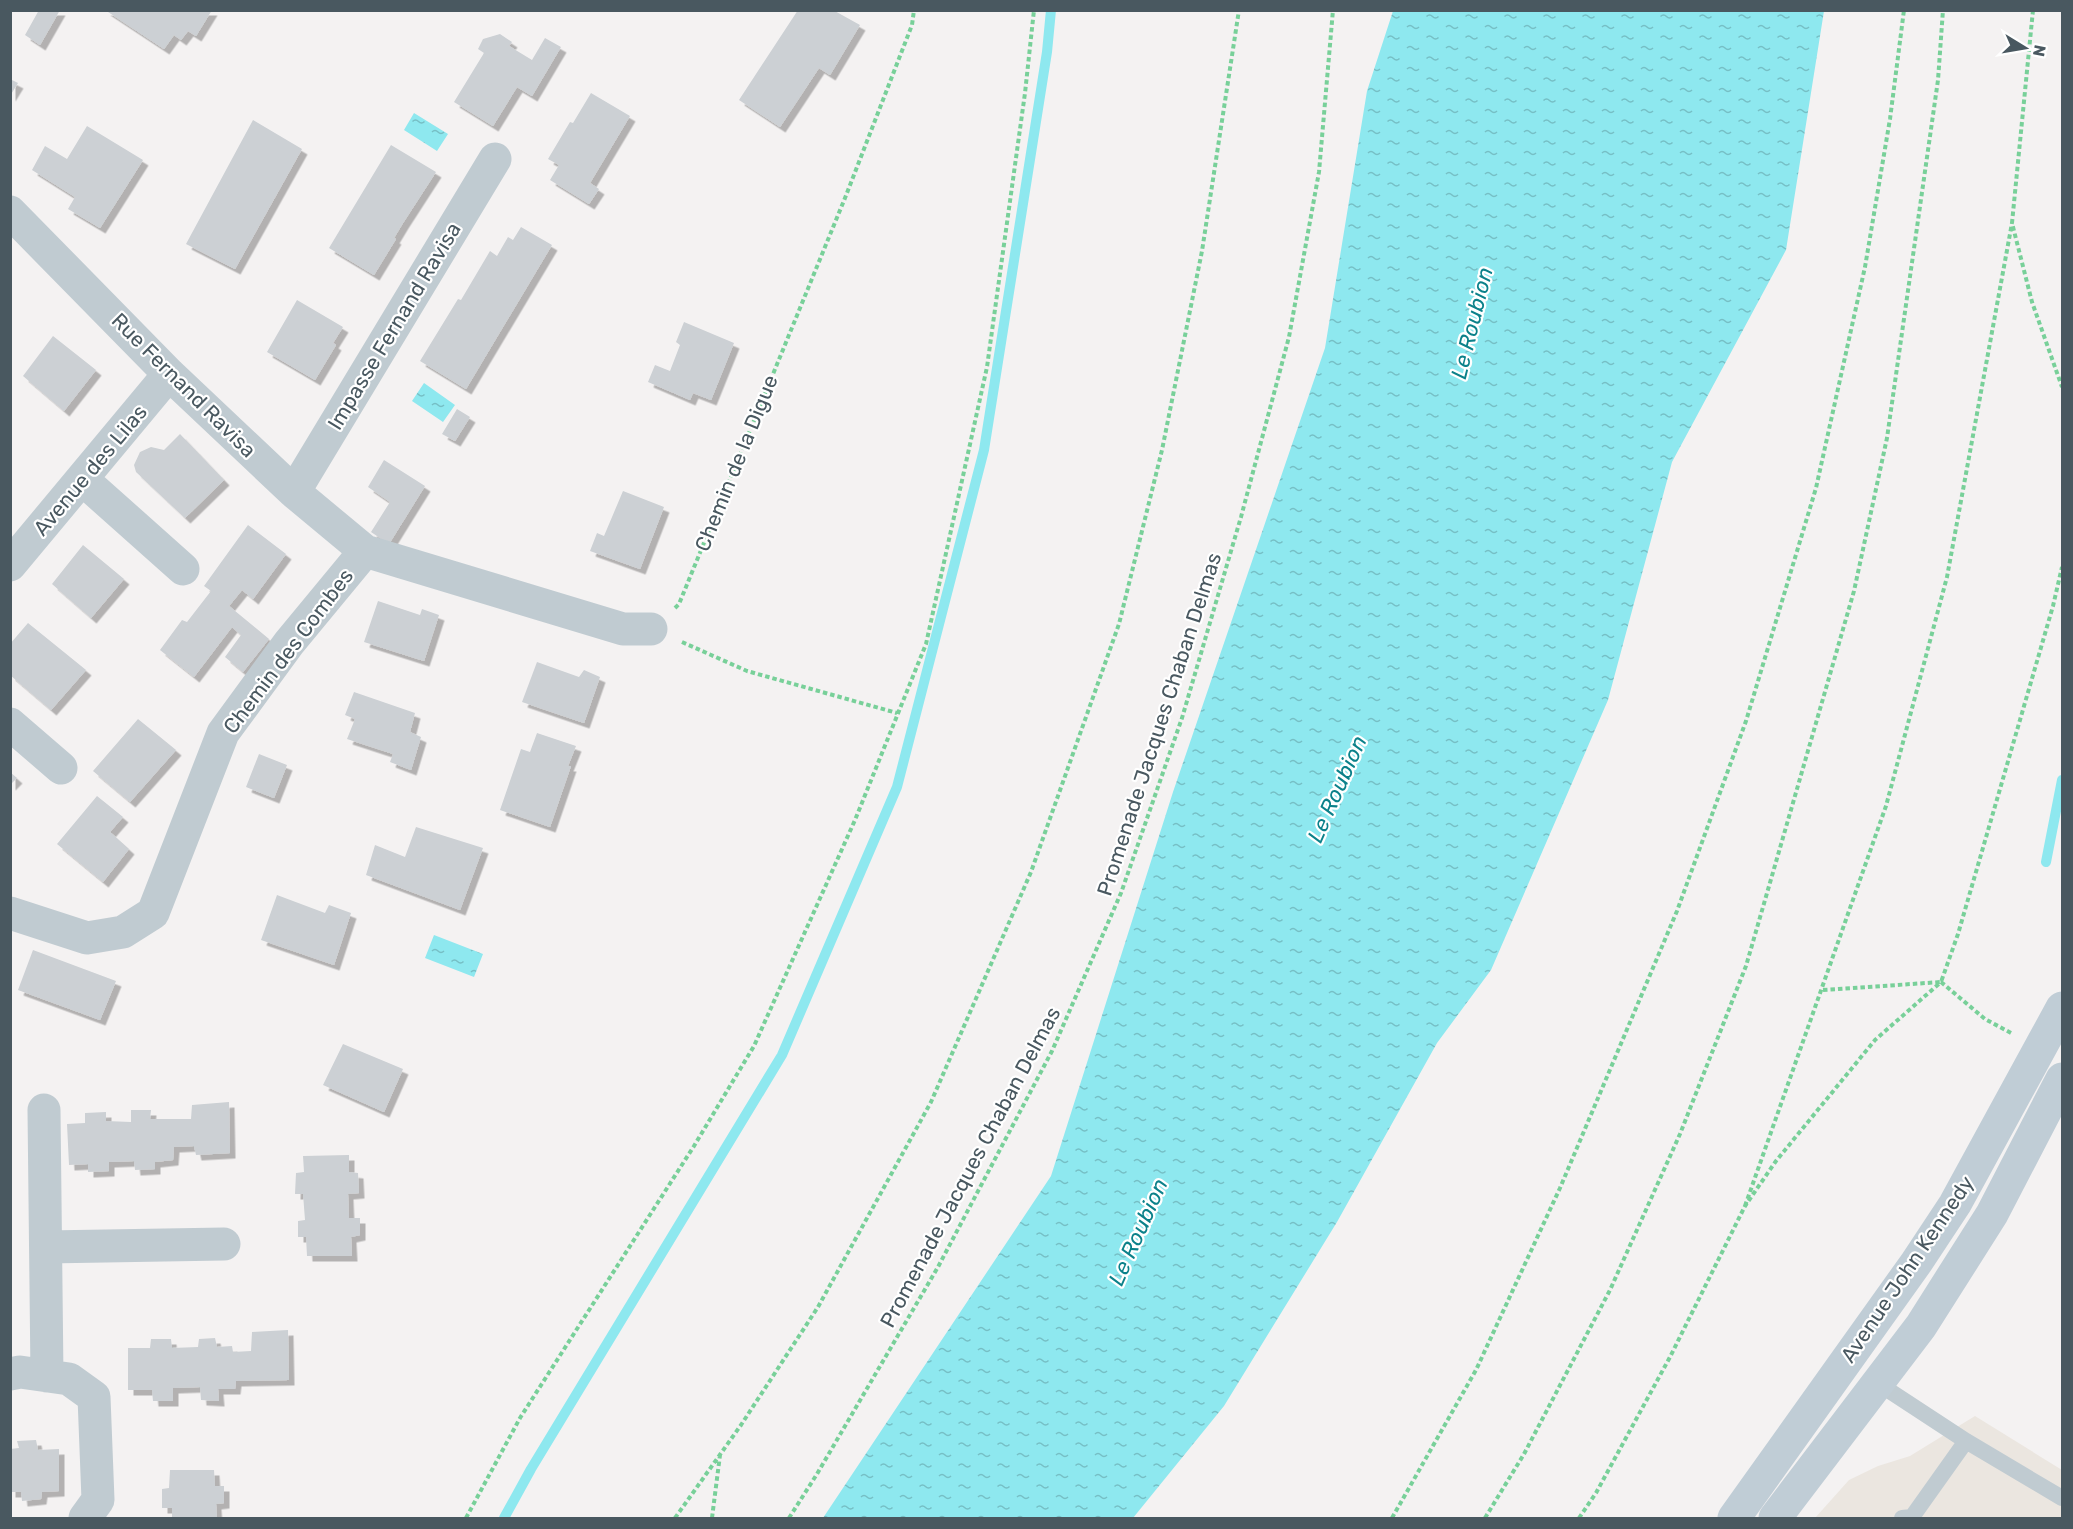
<svg xmlns="http://www.w3.org/2000/svg" width="2073" height="1529" font-family="Rubik,sans-serif">
<style>
.commercial{fill:#ebe6e0}
.water{fill:url(#water-ripples)}
.lines{fill:none;stroke-linecap:round;stroke-linejoin:round}
.stream{stroke:#8ee8ef;stroke-width:10}
.building{fill:#ccd0d4;filter:url(#shadow)}
.path{stroke:#78d099;stroke-width:4;stroke-dasharray:4.5 3;stroke-linecap:butt}
.lane{stroke:#c0cbd1;stroke-width:16}
.street{stroke:#c0cbd1;stroke-width:33}
.secondary{stroke:#c0cdd6;stroke-width:33}
.labels{text-anchor:middle;dominant-baseline:central;stroke-width:4.5;stroke-linejoin:round;paint-order:stroke}
.street-label{font-size:21px;fill:#495860;stroke:#fff}
.water-label{font-size:22px;font-style:italic;fill:#0b818a;stroke:#fff}
</style>
<defs>
<pattern id="water-ripples" width="26" height="14" patternUnits="userSpaceOnUse" patternTransform="scale(1.5)"><rect width="26" height="14" fill="#8ee8ef"/><path d="M2 4q2-2 4 0t4 0M15 11q2-2 4 0t4 0" fill="none" stroke="#76bfc5"/></pattern>
<filter id="shadow"><feDropShadow dx="5.5" dy="5.5" stdDeviation="0" flood-color="#0004"/></filter>
</defs>
<rect width="100%" height="100%" fill="#f4f2f2"/>
<path class="commercial" d="M1975,1416L2062,1470V1518H1815L1849,1480L1878,1466L1910,1456Z"/>
<path class="water" d="M1393,11H1824L1786,250L1672,462L1608,700L1491,970L1437,1043L1337,1222L1224,1406L1133,1518H823L1051,1176L1173,792L1325,348L1367,91Z
M414,113L448,134L437,151L404,130Z
M424,383L455,405L443,422L412,401Z
M434,935L483,954L474,977L425,958Z"/>
<g class="lines">
<path class="stream" d="M2046,862L2062,780
M504,1518L531,1469L782,1055L897,787L984,450L1047,52L1051,10"/>
</g>
<path class="building" d="M39,10H60L40,45L25,35Z
M105,10H212L196,36L188,31L181,40L174,35L164,49Z
M798,10H833L860,25L830,75L819,68L780,127L739,100Z
M500,34L512,42L509,46L532,60L545,38L561,47L532,96L517,87L493,126L454,102L484,53L478,49L483,39Z
M10,79L18,83L10,96Z
M591,93L630,116L590,183L599,189L589,204L550,180L559,165L548,159L570,122L573,123Z
M253,120L302,149L235,269L186,244Z
M87,126L143,160L100,228L68,209L75,197L32,170L45,146L67,159Z
M391,145L436,172L403,223L394,238L396,239L374,275L329,248Z
M521,227L552,245L466,389L420,361L458,299L461,300L490,251L497,256L508,237L513,240Z
M297,300L343,327L333,343L336,345L315,380L267,352Z
M684,322L734,343L711,400L693,393L690,400L648,382L655,365L670,371L680,345L676,342Z
M53,336L96,370L64,411L23,376Z
M457,409L470,417L455,441L442,434Z
M180,434L224,480L185,518L136,472L134,465L140,452L151,447L164,450Z
M384,460L425,486L389,544L371,532L390,502L368,487Z
M623,491L664,507L640,569L590,551L597,533L604,536Z
M248,525L286,554L253,599L242,590L229,606L269,639L243,672L225,657L241,635L232,627L194,677L160,650L182,620L187,622L211,591L204,586Z
M83,545L124,579L91,618L52,584Z
M378,601L420,615L422,609L439,615L424,661L364,642Z
M28,623L86,670L51,710L10,675V644Z
M537,662L579,677L584,670L600,677L584,723L522,702Z
M354,692L415,713L410,732L421,737L411,770L390,762L393,754L347,739L355,719L345,715Z
M138,719L176,750L130,802L93,771Z
M537,733L576,746L568,766H571L550,827L500,810L521,749L530,752Z
M259,754L287,765L274,798L246,787Z
M10,772L17,778L10,785Z
M97,796L123,817L110,832L129,849L103,882L57,844Z
M416,827L483,848L460,910L366,875L375,845L405,857Z
M277,895L325,913L329,905L351,913L334,965L261,940Z
M33,950L116,981L100,1020L18,990Z
M343,1044L403,1069L384,1112L323,1085Z
M229,1102L230,1153L196,1155L194,1146L174,1147L173,1160L155,1162V1169L135,1170L134,1161L109,1162V1171L88,1172V1164L69,1165L67,1124L85,1123V1113L106,1112V1121L131,1122V1110H151L150,1119H191L192,1105Z
M349,1155V1172L358,1173L359,1193L348,1194L349,1218H360V1235L351,1237L352,1256H307L306,1237H298V1221L305,1220L303,1194H295L296,1173L304,1172L303,1156Z
M288,1330L289,1380L236,1381L235,1389H218L219,1401L201,1400L200,1387L173,1388V1401H153L152,1390H128V1348H150L151,1339H171L172,1348L198,1347L199,1339L215,1338L217,1347L232,1346L233,1352L251,1351L252,1332Z
M36,1440L38,1450L59,1449V1491L42,1492L41,1499L22,1501L21,1492H10V1449L19,1448L17,1441Z
M170,1470H214L215,1486H224V1503L216,1504L217,1518H172V1508H162V1489L169,1488Z"/>
<g class="lines">
<path class="path" d="M2033,10L2012,223L2032,302L2062,387
M675,608L679,604L845,198L912,25L914,10
M682,642L747,671L897,713
M1823,990L1941,982L1958,934L2053,606L2062,567
M1745,1206L1886,806L1947,577L2012,223
M466,1518L520,1418L694,1146L754,1046L855,820L926,644L987,367L1025,93L1034,10
M675,1518L741,1425L818,1307L931,1102L1031,872L1119,624L1162,450L1202,251L1239,10
M712,1518L720,1455
M789,1518L817,1474L938,1267L1052,1051L1121,893L1182,718L1241,517L1289,337L1319,172L1333,10
M1392,1518L1476,1370L1560,1188L1677,911L1746,721L1816,488L1865,267L1890,119L1904,10
M1485,1518L1524,1454L1610,1290L1680,1134L1746,966L1854,591L1887,438L1938,80L1943,10
M1579,1518L1596,1493L1670,1357L1745,1206L1776,1161L1875,1040L1941,982L1985,1019L2011,1033"/>
<path class="lane" d="M1879,1384L1966,1441L2062,1498
M1902,1518L1912,1517L1966,1441"/>
<path class="street" d="M10,212L169,374L294,492L365,551L623,629H651
M82,479L183,569
M294,492L495,159
M10,565L169,374
M10,724L61,768
M10,913L87,938L123,932L153,913L223,733L289,643L365,551
M44,1110L47,1376
M46,1247L224,1244
M10,1374L20,1372L69,1379L94,1397L98,1500L85,1518"/>
<path class="secondary" d="M1734,1518L1916,1263L1955,1204L2062,1008
M1775,1518L1921,1326L1992,1214L2062,1079"/>
</g>
<g class="labels">
<g class="street-label">
<text transform="translate(394 326) rotate(-59)">Impasse Fernand Ravisa</text>
<text transform="translate(184 385) rotate(45)">Rue Fernand Ravisa</text>
<text transform="translate(736 463) rotate(-68)">Chemin de la Digue</text>
<text transform="translate(90 470) rotate(-50)">Avenue des Lilas</text>
<text transform="translate(288 651) rotate(-53)">Chemin des Combes</text>
<text transform="translate(1159 724) rotate(-72)">Promenade Jacques Chaban Delmas</text>
<text transform="translate(970 1167) rotate(-62)">Promenade Jacques Chaban Delmas</text>
<text transform="translate(1907 1269) rotate(-56)">Avenue John Kennedy</text>
</g>
<g class="water-label">
<text transform="translate(1472 323) rotate(-76)">Le Roubion</text>
<text transform="translate(1337 789) rotate(-66)">Le Roubion</text>
<text transform="translate(1138 1232) rotate(-66)">Le Roubion</text>
</g>
</g>
<rect width="2073" height="1529" fill="none" stroke="#495860" stroke-width="24"/>
<g transform="translate(2025 48) rotate(101)" stroke="#ffffff" stroke-width="4.5" paint-order="stroke">
<path d="M0-4.5L10 22L0 15L-10 22Z" fill="#495860"/>
<text y="-9" font-size="16" font-weight="bold" text-anchor="middle" fill="#495860">N</text>
</g>
</svg>
